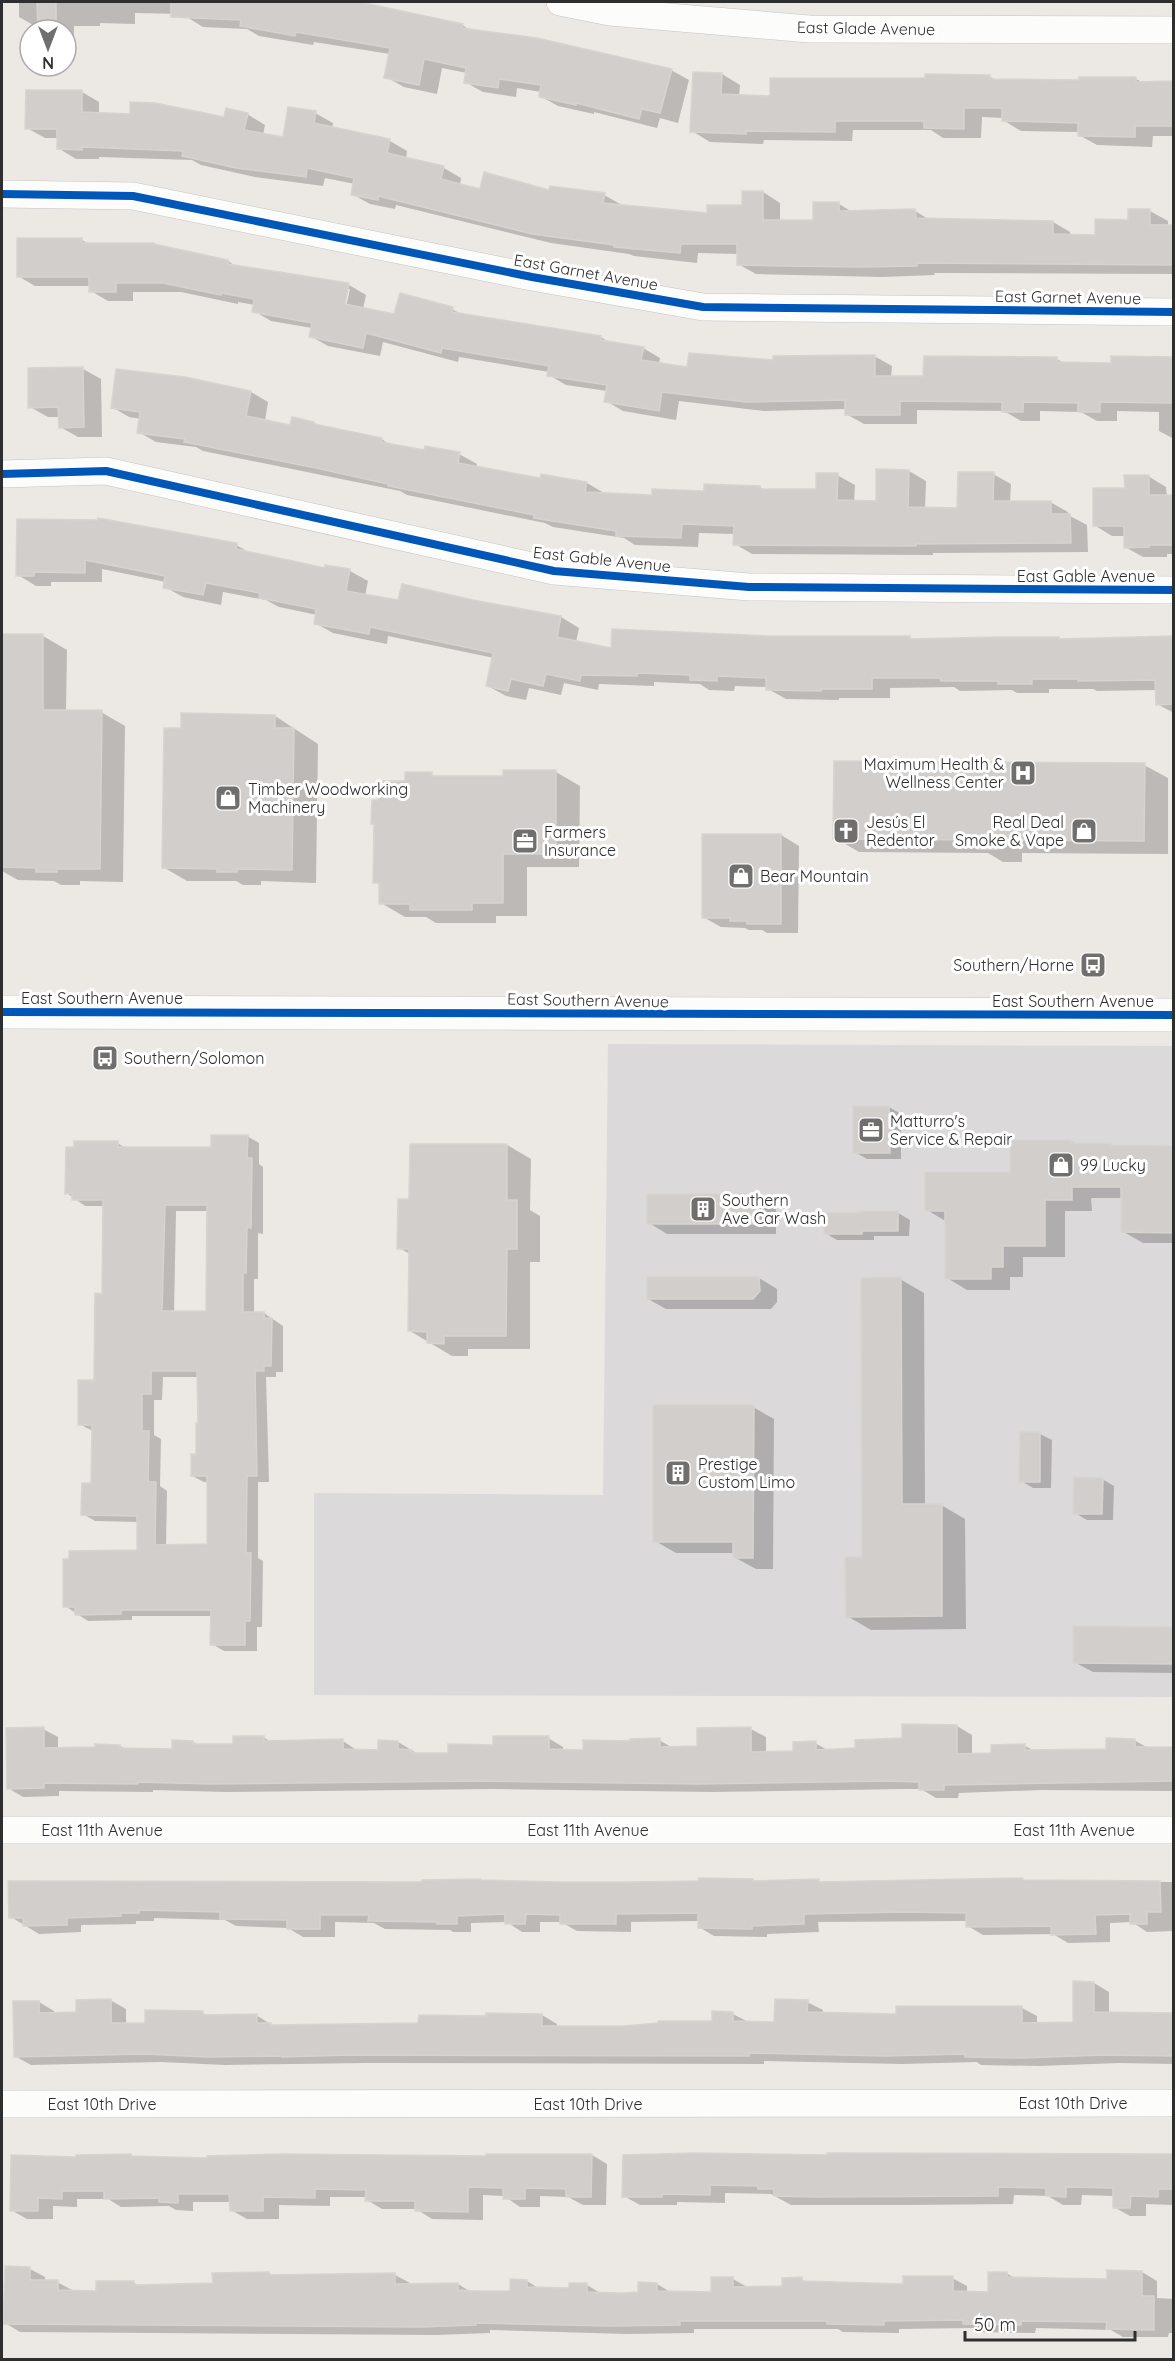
<svg xmlns="http://www.w3.org/2000/svg" width="1175" height="2361" font-family="Quicksand,sans-serif">
<style>
.industrial{fill:#dcd9db}
.shadow{fill:#0003;fill-rule:evenodd}
.building{fill:#d1cecb;stroke:#d7d4d0;stroke-width:1.5;fill-rule:evenodd}
.lines{fill:none;stroke-linecap:round;stroke-linejoin:round}
.minor-casing{stroke:#c5c4c5;stroke-width:28}
.secondary-casing{stroke:#c5c4c5;stroke-width:34}
.minor{stroke:#fcfcfb;stroke-width:27}
.secondary{stroke:#fcfcfb;stroke-width:33}
.cycleway-casing{stroke:#fff;stroke-width:11}
.cycleway{stroke:#0057b8;stroke-width:8}
.labels{text-anchor:middle;dominant-baseline:central;stroke-width:6;stroke-linejoin:round;paint-order:stroke}
.street-label{font-size:16px;fill:#2e2e2e;stroke:#fff}
.poi-label{font-size:16px;fill:#2e2e2e;stroke:#fff;text-anchor:start}
</style>
<rect width="100%" height="100%" fill="#ece8e4"/>
<path class="industrial" d="M608,1044L1173,1046V1697L314,1695V1493L603,1495Z"/>
<path class="shadow" d="M19,2H351L462,25L472,31L671,70L689,80L678,123L660,118L657,128L594,112V114L558,106L540,96L541,92L517,88L516,97L483,92L465,82L467,73L442,68L437,94L404,87L386,77L390,54L314,42L313,45L259,36L247,29L203,27L185,16V14L135,13V24L100,23V26H74V39H66V30H42L19,17Z
M722,74L740,85L739,96L771,98L926,80L990,77L996,80L1081,82L1136,79L1144,83H1174V136H1153L1152,147L1097,145L1079,135V132L1021,131L1003,120V118L982,117L981,138H943L931,130H853L852,141L764,140L763,144L710,142L692,131Z
M82,92L99,102V114L225,119L247,114L265,125L263,135L284,138L315,113L333,123L332,129L390,141L407,151L406,159L444,168L461,178L460,185L481,190L604,195L622,205L708,215L743,206L763,192L780,203V221L814,222L839,204L854,213L915,211L930,220L1053,222L1070,232V236H1097L1150,211L1168,221V226H1174V274L934,273L935,275L882,277L756,274L738,264V254L698,253L697,263L634,256L629,254L551,243L396,205L395,209L370,204L352,194L355,184L325,178L323,186L255,177L201,165L192,160L99,157V159H76L58,148L59,138H45L27,128Z
M18,240H82L90,245L228,261L237,267L349,285L366,295L363,309L395,315L452,309L464,316L601,337L610,343L643,348L660,358L659,364L689,369L874,356L892,366L891,377L925,378L1057,359L1065,364H1112V357L1174,359V439L1159,431V412L1117,411V421H1097L1081,412L1040,411V421H1021L1004,411L917,410V424H864L846,414V409L764,411L679,401L676,420L623,411L606,401L607,391L566,385L549,375V372L459,357L458,362L383,342L380,356L328,346L310,336L312,328L271,321L254,311L255,305L238,302V304L181,292H133V301H108L91,291V286H35L18,276ZM347,289H350L345,312L342,311Z
M83,369L101,379L102,437H78L60,427V417H48L30,407Z
M185,378L251,392L268,402L265,421L291,427L314,423L320,427L381,439L391,445L425,452L459,454L477,464L476,468L541,480L587,483L604,493L654,496L760,487L765,490L818,491L837,475L855,485L854,502H877L909,471L926,481L925,509H959L993,474L1011,484L1010,503L1050,502L1068,512V515L1087,525L1088,552L933,553V555L752,554L735,544V534L699,533L698,547L635,545L624,538L553,527L545,523L407,495L400,491L203,451L196,447L156,442L139,432L141,419L129,417L112,407Z
M1148,476L1166,487L1167,497H1174V554H1167V557H1143L1125,547V536H1112L1094,525L1126,489Z
M19,521L236,545L252,554L326,569V566L350,571L368,581L365,596L400,602L473,601L561,617L579,628L576,642L612,650L767,637L910,638L915,640L1059,638L1063,641L1174,637V713L1157,704V690L1097,691L1093,689H1049V693H1017L1012,690L960,691L954,687L890,688V698H839V700L786,699L768,689V687L735,686L734,691L709,690L700,684L654,682V686L599,684L598,690L564,683L561,695L529,688L526,700L506,696L488,686L494,658L388,636L387,644L333,633L315,623L317,615L279,607L266,600L223,592L221,605L183,597L165,587L166,582L102,569V582H51V586H36L18,575Z
M2,635L43,636L67,650L66,711L101,712L125,726L123,882L80,881V885H61L54,881L18,880L2,871Z
M275,716L318,744L316,883L261,881V885H243L236,881H187L163,867L183,729Z
M1144,765L1168,778V854L1022,853V862H1003L988,853L859,852L835,838Z
M556,772L580,786L579,867H527V916H496V923H436L426,917H405L381,903V886L375,882L379,802L406,782L431,774L436,777H505Z
M781,835L799,846L798,933H767L762,930H749L745,928L721,927L703,917Z
M889,1107L901,1114V1159H867L855,1152Z
M247,1136L259,1143V1164L263,1167V1234L258,1233V1279H254V1313H264L283,1326V1372H276V1377H266L269,1482H258V1558L263,1561L262,1627H257V1651H224L212,1644V1616H132V1620L88,1621L65,1606L139,1552V1522L95,1521L83,1514L92,1485L93,1431L79,1424L96,1381L103,1295L105,1206H85L67,1193L117,1143L128,1149L213,1148ZM176,1211H208L207,1313H174ZM163,1377H199L200,1424L198,1455L192,1476L204,1482H208V1546L166,1547L167,1491L160,1486L161,1439L154,1435V1400H162Z
M1071,1141L1076,1144H1111L1116,1147L1174,1148V1243H1143L1122,1231L1123,1198H1091L1092,1211H1065V1257H1023V1277H1010V1290H967L947,1278V1222L927,1210L1012,1174Z
M507,1145L531,1159L530,1210L540,1216V1262H530V1349H468V1356H452L410,1331V1254L399,1248Z
M758,1195L776,1206V1234H667L649,1223Z
M898,1213L910,1220L909,1236H874V1240H837L825,1233Z
M759,1278L777,1289V1302L771,1309H666L648,1299Z
M900,1279L924,1293L925,1505H941L965,1519L966,1629L871,1630L847,1616L864,1559Z
M753,1407L774,1419L773,1569H756L734,1557V1553H676L655,1541Z
M1040,1434L1052,1440L1051,1488H1033L1021,1481Z
M1102,1479L1114,1486L1113,1520H1087L1075,1513Z
M1075,1628L1174,1629V1673L1093,1672L1074,1662Z
M957,1726L972,1735V1755L993,1754L1025,1746L1035,1751L1107,1750L1134,1740L1148,1748H1174V1789L1172,1791L1042,1790L959,1793L958,1798H936L921,1789H904L713,1792L494,1789L226,1792L153,1790V1792L59,1791V1796L23,1797L8,1788L43,1729L58,1737V1749L120,1746L126,1749L173,1750L193,1742L198,1745H235L263,1737L271,1742L343,1741L358,1751H379L398,1742L418,1754H449L548,1738L563,1747V1751H584L632,1742L659,1740L673,1748L699,1747L751,1729L766,1737V1753H795L815,1743L829,1751L857,1750Z
M1022,1879L1027,1882H1174V1931L1147,1932L1132,1922L1110,1923V1942L1068,1943L1053,1934L983,1935L968,1926V1921L818,1922L819,1932L767,1934V1937L714,1936L699,1927L700,1921L631,1922V1932L577,1931L561,1922H540V1932H522L507,1922L471,1923V1932H453L450,1930L385,1929L374,1923L335,1922V1937H303L288,1928L236,1926L225,1920L154,1918V1921H136V1924L81,1925V1932L39,1934L11,1917L560,1883L753,1880L756,1882L819,1881L823,1883Z
M1094,1983L1109,1992V2013H1174V2064L1119,2063L1039,2066L981,2065L977,2062L902,2064L764,2061V2064L367,2063L225,2065L161,2062L31,2065L15,2056L39,2002L54,2011V2014H78L110,2000L126,2009V2025H147V2012L203,2013L209,2016L256,2015L272,2025L420,2024L487,2017V2014L542,2015L557,2024V2027L623,2028L713,2023L733,2014L748,2022L776,2024L807,2002L823,2010L822,2014L898,2016L1022,2008L1037,2016V2024H1074Z
M1167,2154H1174V2205L1146,2204V2216H1130L1114,2207V2196L1082,2195L1081,2205H1063L1048,2196L1014,2195L1013,2204L908,2205H791L771,2194L725,2193V2203L677,2202V2205H640L624,2196V2156H1167Z
M131,2155L136,2158H487L592,2155L607,2164L606,2205H583L568,2197L540,2196V2207H520L504,2196L483,2195V2220L432,2219L416,2209H382L367,2200V2197H330V2206L279,2205V2219H247L231,2210V2202H193V2211L176,2210L169,2206L121,2207L108,2199H77V2207L53,2206V2219H27L11,2210L77,2158Z
M30,2269L45,2277V2281L57,2282L72,2290L98,2292L134,2283L140,2286L214,2285L269,2273L274,2277L395,2275L410,2283V2285L458,2284L471,2292L511,2293L527,2281L540,2289L570,2290L587,2285L602,2294L639,2293V2284H657L672,2293H712L733,2279L749,2288L783,2287L801,2279L808,2283L905,2285L952,2278L967,2286V2293H989L1006,2273L1015,2278L1108,2280L1109,2272H1142L1157,2281V2298L1174,2299V2333H1169L1168,2337H1123L1111,2330L1036,2328L1035,2333L980,2332L973,2328L899,2329V2333L843,2332L838,2329H694V2333L627,2334L490,2330V2333L436,2335L20,2332L5,2323Z"/>
<path class="building" d="M37,2H56V29H38Z
M171,2H360L463,24L462,28L537,38L672,69L660,113L642,109L639,119L576,103V105L539,97L541,85L499,79L498,88L464,83L466,68L424,59L419,85L384,78L390,48L296,32L295,36L240,26L241,20L171,17Z
M693,72L722,73L721,94L770,96V78H925V74L990,75V79L1079,80V77H1136V82L1173,81V126H1135V137L1078,136V123L1002,121V108H964V129L924,128V121H835V132L746,131V134L690,132Z
M26,90H82V112L130,114V102L155,103L224,117L226,108L248,113L244,130L283,137L288,107L316,111L314,123L390,139L387,153L444,166L441,179L480,189L484,172L549,190L550,186L605,193L603,203L707,213V205H742V191H763V220H813V202H839V211L915,209L916,218L1053,221V234L1095,235V219L1128,220V209H1150V225H1173V265L917,263V266L863,267L783,266L737,265V244H681L680,253L614,247V245L532,234L378,196V200L351,195L354,178L307,168L306,177L236,168L182,156L183,151L82,147V150L57,149V129H25Z
M17,238H82V243H154V244L228,260V264L349,283L345,304L394,314L400,293L453,307L452,312L601,336V340L644,347L641,360L687,367L689,353L773,360V356L875,355V376H923L924,356L1057,357V362L1111,363V356L1173,357V403L1100,402V412H1078V403L1023,402V412H1002V402L900,401V415H845V400L746,402L662,392L659,411L604,402L607,385L547,376L549,366L442,348L441,353L366,333L363,348L309,337L312,323L252,312L254,299L221,293V295L163,283H116V292H89V277H17Z
M83,367L84,427L59,428L58,407L28,408V368Z
M116,369L185,377L251,391L246,416L290,425L292,417L314,422V424L382,438L381,442L424,450L425,446L460,452L458,463L540,478L541,474L587,482L585,492L652,495V489L704,491V484L760,486V489H816V473H838L837,500L876,501V469L909,470L908,507L957,508L958,472H994L993,501H1051V514H1070L1071,543L916,544V546L733,545L734,526L682,524L681,538L616,536V531L534,518V515L388,486V484L316,468L184,442L185,439L137,433L140,412L111,408Z
M1124,475H1149V495H1173V545H1149V547L1124,548V526H1093V488H1125Z
M98,518L237,543L236,549L325,568V565L350,569L346,591L398,600L402,584L473,600L561,616L557,637L611,648L612,629L767,636H910V639L998,637H1059V639L1173,636V704L1156,705L1155,680L1078,681V679H1032V684H998V681H941L940,678H872V689H821V691L766,690V678L717,676V681L690,680V675L637,673V676L581,675L580,681L546,674L543,686L511,679L508,691L486,686L493,653L370,627L369,634L314,624L316,609L259,598L260,593L206,583L203,595L163,588L165,576L85,560V573L34,572V576H16L17,519L98,520Z
M2,634H43V710H102L100,869H57V872H36V868L2,867Z
M181,713L275,715V728H294L292,870L237,869V872H217V869L162,868L164,728H181Z
M834,761L1145,763L1144,841L998,840V849H978V840L833,839Z
M503,770H556V854H503V903H472V910H410V904H379V883H373L374,824H371L372,800H378V781H405V772H432V776H503Z
M702,834H781V924H747V921H730V918H702Z
M853,1106H889L890,1153H853Z
M211,1135H248L247,1158H252L251,1228L247,1227L246,1273H243V1312H264V1318H272L271,1366H264V1371H255L257,1476H247L246,1553H251L250,1621H245V1645H210L211,1610H121V1614L75,1615V1607H63V1559H69V1551L137,1550V1516L81,1515L82,1483H91L92,1425H78V1380H94L95,1293L102,1294L103,1200H72V1193L65,1194L66,1147H74V1141H118V1147H211ZM165,1205H207L206,1311H162ZM151,1371H197L198,1423H196V1454H191V1476H207V1544L155,1545L156,1482H148L149,1431H142V1394H151Z
M1010,1140H1071V1143H1111V1145L1173,1146V1233L1121,1232V1187H1072V1200H1045V1246H1003V1267H991V1279H945V1211H925V1172H1010Z
M410,1144H507V1200H517V1249H507L506,1336H444V1344L427,1343V1332L408,1331L409,1249H397L398,1199H409Z
M647,1194H759V1224H647Z
M860,1211H898V1231H862V1234H824V1213H860Z
M647,1277H759L760,1291L753,1299H647Z
M901,1277L902,1504H942V1616L846,1617L845,1557H862L861,1278Z
M653,1405H754L753,1558H733V1542H653Z
M1020,1432H1040V1482H1019Z
M1074,1477L1103,1478L1102,1514H1073Z
M1073,1626L1173,1627V1664L1073,1663Z
M902,1724L957,1725V1754L991,1753V1745L1025,1744V1750L1106,1749V1738L1135,1739V1747H1173V1781L944,1785V1790H919V1782L887,1781L697,1784L478,1781L210,1784L138,1782V1784L44,1783V1788L7,1789L6,1728L44,1727V1748L95,1747V1744L120,1745V1748L172,1749V1740L193,1741V1744H233V1736H264V1741L343,1739V1749L378,1750V1740L398,1741V1749L412,1750V1753H448V1744L493,1745V1736H549V1749L583,1750V1740L630,1741V1739L660,1738V1747L697,1746V1728L751,1727V1752L793,1751V1742L816,1741V1750L855,1748V1740L902,1738Z
M699,1878L753,1879V1881L819,1879V1882L1023,1878V1880L1160,1881L1161,1912H1147V1924H1130V1914L1095,1915L1096,1934L1051,1935V1926L966,1927V1913L905,1912L804,1914V1924L752,1926V1929L698,1928V1913L616,1914V1924H560V1915L526,1914L525,1924H505V1914L457,1916V1924H437V1922L368,1921L369,1915H320V1929H287V1920L220,1919V1912L139,1910V1913H121V1916L67,1918V1925L23,1926V1918H9L8,1881L422,1882V1880L480,1879V1880L560,1882H634L699,1881Z
M1073,1981L1094,1982V2012L1173,2013V2056L1103,2055L1022,2058L965,2057V2054L886,2056L749,2053V2056L351,2055L282,2057V2056L208,2057L144,2054L14,2057L13,2001H39V2013L76,2012V2000L111,1999V2023H145V2010L203,2011V2015L257,2014V2023H271V2025L418,2023L419,2015L486,2016V2013L542,2014V2026H623L658,2023V2021H712V2011L733,2012V2021L774,2022L775,1999L808,2000L807,2012L896,2014V2006H1022V2023L1073,2022Z
M694,2153L827,2155V2153L1173,2154V2189H1158V2197L1131,2196L1130,2208H1113V2188L1066,2187V2197L1046,2196V2188L998,2187V2196L816,2197L774,2196V2189H758V2186L710,2185V2195L662,2194V2197H622L623,2155Z
M131,2154V2156L207,2158V2156L281,2154L486,2156V2154H592L591,2197H566V2189L525,2188V2199H503V2188L468,2187V2212L415,2211V2201H365L366,2190L315,2189V2198L263,2197V2211H230L229,2194H178V2203L159,2202V2198L104,2199V2191H62V2199L38,2198V2211H10L11,2155L76,2157V2155Z
M5,2266L30,2267V2280H58V2290L96,2291V2281H134V2285L213,2283L212,2273L269,2272V2275L395,2273V2284L458,2283V2290L475,2291H510V2279L527,2280V2287L569,2288V2283H587V2292L621,2293L638,2292V2282L657,2283V2291L711,2292V2277H733V2287L782,2286V2278L802,2277V2281L903,2284V2276H953V2291L988,2292V2272H1007V2277L1107,2279V2270L1142,2271V2296H1154V2330L1106,2329L1107,2322L1021,2321V2325L963,2324V2320L884,2321V2325L827,2324V2321H680V2325L611,2326L475,2323L476,2325L420,2327L3,2324Z"/>
<g class="lines">
<g class="minor-casing">
<path id="minor" d="M560,2L610,12L809,29L1174,30
M2,194L133,196L532,277L703,307L1174,312
M2,474L106,471L554,571L749,587L1174,590
M2,1830H1174
M2,2104L1174,2103"/>
</g>
<g class="secondary-casing">
<path id="secondary" d="M2,1012L1174,1015"/>
</g>
<use href="#minor" class="minor"/>
<use href="#secondary" class="secondary"/>
<g class="cycleway-casing">
<path id="cycleway" d="M2,194L133,196L532,277L703,307L1174,312
M2,474L106,471L554,571L749,587L1174,590
M2,1012L1174,1015"/>
</g>
<use href="#cycleway" class="cycleway"/>
</g>
<defs>
<g id="hospital-square" transform="scale(1.35)"><rect x="-9" y="-9" width="18" height="18" rx="4" fill="#706f6e" stroke="#fff"/><path d="M-5-5h3v3.5h4V-5h3V5h-3V1.5h-4V5h-3Z" fill="#fff"/></g>
<g id="shop-square" transform="scale(1.35)"><rect x="-9" y="-9" width="18" height="18" rx="4" fill="#706f6e" stroke="#fff"/><path d="M-5-2.5h2.3a2.7 3.5 0 0 1 5.4 0H5L5.5 6h-11ZM-1.5-2.5h3a1.5 2.3 0 0 0-3 0Z" fill="#fff"/></g>
<g id="church-square" transform="scale(1.35)"><rect x="-9" y="-9" width="18" height="18" rx="4" fill="#706f6e" stroke="#fff"/><path d="M-1.2-6h2.4v3.5h3.3v2.4h-3.3V6h-2.4V-.1h-3.3v-2.4h3.3Z" fill="#fff"/></g>
<g id="office-square" transform="scale(1.35)"><rect x="-9" y="-9" width="18" height="18" rx="4" fill="#706f6e" stroke="#fff"/><path d="M-6-3h4V-5.5h4V-3h4V5H-6ZM-1-4.5V-3h2v-1.5ZM-6 0V1H6V0Z" fill="#fff"/></g>
<g id="bus-square" transform="scale(1.35)"><rect x="-9" y="-9" width="18" height="18" rx="4" fill="#706f6e" stroke="#fff"/><path d="M-5-6H5V4H4V6H2V4H-2V6H-4V4H-5ZM-3.5-4V0h7V-4ZM-3.5 1.2v1.5H-2V1.2ZM2 1.2v1.5H3.5V1.2Z" fill="#fff"/></g>
<g id="building-square" transform="scale(1.35)"><rect x="-9" y="-9" width="18" height="18" rx="4" fill="#706f6e" stroke="#fff"/><path d="M-4-6H4V6H1V3H-1V6H-4ZM-2.5-4.3h1.7v1.8h-1.7ZM.8-4.3h1.7v1.8H.8ZM-2.5-1h1.7V.8h-1.7ZM.8-1h1.7V.8H.8Z" fill="#fff"/></g>
</defs>
<g fill-rule="evenodd">
<use href="#hospital-square" x="1023" y="773"/>
<use href="#shop-square" x="228" y="798"/>
<use href="#church-square" x="846" y="831"/>
<use href="#shop-square" x="1084" y="831"/>
<use href="#office-square" x="525" y="841"/>
<use href="#shop-square" x="741" y="876"/>
<use href="#bus-square" x="1093" y="965"/>
<use href="#bus-square" x="105" y="1058"/>
<use href="#office-square" x="871" y="1130"/>
<use href="#shop-square" x="1061" y="1165"/>
<use href="#building-square" x="703" y="1209"/>
<use href="#building-square" x="678" y="1473"/>
</g>
<g class="labels">
<g class="street-label">
<text transform="translate(866 28) rotate(1)">East Glade Avenue</text>
<text transform="translate(586 272) rotate(10)">East Garnet Avenue</text>
<text transform="translate(1068 297) rotate(1)">East Garnet Avenue</text>
<text transform="translate(602 559) rotate(6)">East Gable Avenue</text>
<text x="1086" y="576">East Gable Avenue</text>
<text x="102" y="998">East Southern Avenue</text>
<text transform="translate(588 1000) rotate(1)">East Southern Avenue</text>
<text x="1073" y="1001">East Southern Avenue</text>
<text x="102" y="1830">East 11th Avenue</text>
<text x="588" y="1830">East 11th Avenue</text>
<text x="1074" y="1830">East 11th Avenue</text>
<text x="1073" y="2103">East 10th Drive</text>
<text x="102" y="2104">East 10th Drive</text>
<text x="588" y="2104">East 10th Drive</text>
</g>
<g class="poi-label">
<text x="1004" y="764" text-anchor="end">Maximum Health &amp;<tspan x="1004" dy="18">Wellness Center</tspan></text>
<text x="248" y="789">Timber Woodworking<tspan x="248" dy="18">Machinery</tspan></text>
<text x="866" y="822">Jesús El<tspan x="866" dy="18">Redentor</tspan></text>
<text x="1064" y="822" text-anchor="end">Real Deal<tspan x="1064" dy="18">Smoke &amp; Vape</tspan></text>
<text x="544" y="832">Farmers<tspan x="544" dy="18">Insurance</tspan></text>
<text x="760" y="876">Bear Mountain</text>
<text x="1074" y="965" text-anchor="end">Southern/Horne</text>
<text x="124" y="1058">Southern/Solomon</text>
<text x="890" y="1121">Matturro's<tspan x="890" dy="18">Service &amp; Repair</tspan></text>
<text x="1080" y="1165">99 Lucky</text>
<text x="722" y="1200">Southern<tspan x="722" dy="18">Ave Car Wash</tspan></text>
<text x="698" y="1464">Prestige<tspan x="698" dy="18">Custom Limo</tspan></text>
</g>
</g>
<rect width="1175" height="2361" fill="none" stroke="#2e2e2e" stroke-width="6"/>
<g transform="translate(48 48) rotate(180)"><circle r="28" fill="#ffffff" stroke="#ababab" stroke-width="1.5"/>
<path d="M0-4.5L10 22L0 15L-10 22Z" fill="#706f6e"/>
<text y="-9" font-size="16" font-weight="bold" text-anchor="middle" fill="#2e2e2e">N</text>
</g>
<path d="M965 2331v9h170v-9" fill="none" stroke="#2e2e2e" stroke-width="3"/>
<text x="974" y="2331" font-size="18" fill="#2e2e2e" stroke="#ffffff" stroke-width="4.5" paint-order="stroke">50 m</text>
</svg>
